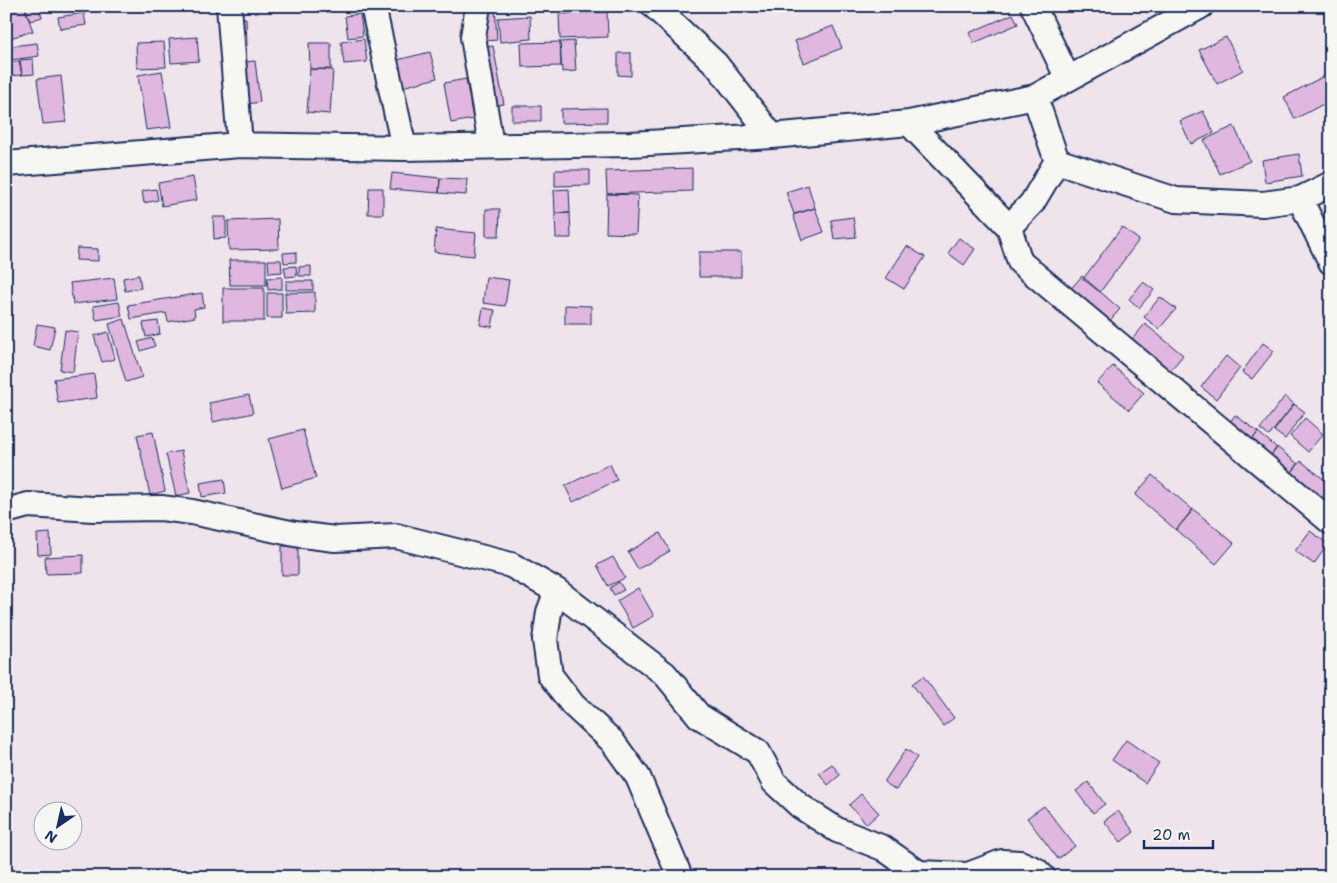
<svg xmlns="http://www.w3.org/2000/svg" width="1337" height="883" font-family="'Shantell Sans',sans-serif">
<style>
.building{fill:#dfb7df;stroke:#1b2f5e}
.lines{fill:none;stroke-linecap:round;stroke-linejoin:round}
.minor-casing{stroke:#1b2f5e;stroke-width:28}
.minor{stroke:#f6f6f2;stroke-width:24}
</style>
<rect width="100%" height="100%" fill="#efe3ec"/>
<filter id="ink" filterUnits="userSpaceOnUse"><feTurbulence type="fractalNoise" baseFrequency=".02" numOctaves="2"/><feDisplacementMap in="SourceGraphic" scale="10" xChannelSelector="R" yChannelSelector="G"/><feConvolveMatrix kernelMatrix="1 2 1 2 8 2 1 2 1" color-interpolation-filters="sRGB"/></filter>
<g filter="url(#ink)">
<path class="building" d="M6,6H24L33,31L10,38L6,27Z
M25,6H38L42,17L30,21Z
M70,6H106L70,11Z
M495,6L497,40L474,42L472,7Z
M607,12L608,37L560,39L559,14Z
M84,13L86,25L60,29L58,17Z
M360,14L363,36L348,38L345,16Z
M1013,14L1018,24L974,43L969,33Z
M530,16L531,39L500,42L498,18Z
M233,18H246L247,46L235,47Z
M833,26L842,48L804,63L795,41Z
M197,37L199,61L171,63L169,39Z
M1226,37L1243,70L1217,84L1199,50Z
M364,39L367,62L344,64L341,42Z
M574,41L576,71L562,72L560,42Z
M164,42L166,67L137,68L136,43Z
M560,42L561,66L522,67L521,43Z
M37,43L39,56L12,60L11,46Z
M309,43H331V69H310Z
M493,46L504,104L482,107L472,50Z
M430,52L437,78L391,90L385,63Z
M618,53H631V76L618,75Z
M33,59L34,74L22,75L20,60Z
M19,61L22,75L10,76L8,63Z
M255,61L260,102L241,105L235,63Z
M310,69L333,70L330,114L307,112Z
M162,71L171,127L146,130L138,75Z
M1330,73L1331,100L1295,119L1284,97Z
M61,76L66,122L43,124L37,79Z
M466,79L473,119L451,123L444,83Z
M512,106H541V121H512Z
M607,108V122L561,123V109Z
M1203,111L1214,133L1191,144L1180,121Z
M1234,126L1250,161L1220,174L1204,140Z
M1299,154L1302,176L1265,182L1262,160Z
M692,168V191L607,194L606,171Z
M555,170H590V185L555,186Z
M392,173L440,178L439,193L390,189Z
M193,177L197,200L162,206L158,183Z
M440,178L467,179L466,195L439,193Z
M808,185L815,208L794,214L786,192Z
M369,188H383V214H368Z
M156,189L158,200L144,203L142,191Z
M569,189L570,213L555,214L554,190Z
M607,194L638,195L636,234L606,233Z
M815,208L824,232L802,240L793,215Z
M486,209H500L499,236H486Z
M555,213H570L571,238H556Z
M213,217H226V238L214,239Z
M853,217L856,237L834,239L831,220Z
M278,219L279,249L229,250L228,221Z
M1122,227L1139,240L1100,292L1083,279Z
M436,229L476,233L474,256L434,252Z
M959,238L975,249L964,265L948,253Z
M907,246L925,257L904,289L886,278Z
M77,248L98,249V261L76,260Z
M296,252V262L284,263L283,253Z
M699,252H741V277H699Z
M229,260H266V285H230Z
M268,260H281L282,272L269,273Z
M296,266L297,276L286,277L284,267Z
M311,266V276H299V267Z
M139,275L141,288L125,291L123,278Z
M1082,276L1120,309L1106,325L1067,293Z
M282,277V289L268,290L267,278Z
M486,277L509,280L505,306L483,303Z
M114,278L117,299L73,304L70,283Z
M286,281H313V290H286Z
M1143,282L1154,290L1139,308L1129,299Z
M223,288H264V321H223Z
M315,292V313L286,314L285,293Z
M202,293L204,307L194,309L195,317L168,322L166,313L131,319L128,305Z
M267,293H282V318H267Z
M1160,297L1176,309L1159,329L1144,317Z
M119,302L122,316L96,320L93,306Z
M565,305L591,306V324H565Z
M483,308L495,310L492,327L480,325Z
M124,319L142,377L126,382L109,324Z
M158,321L160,334L146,337L143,323Z
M37,324L55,327L50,350L33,346Z
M1145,324L1183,355L1167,375L1128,344Z
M65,330L78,332L73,372L60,370Z
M108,332L115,359L102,362L94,336Z
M152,338L155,346L141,351L138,342Z
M1263,343L1274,351L1252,379L1242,372Z
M1226,356L1240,368L1216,399L1201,387Z
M1113,366L1144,393L1129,410L1097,383Z
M94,374L97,398L58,403L54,379Z
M249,395L253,413L213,422L209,403Z
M1285,396L1294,404L1269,436L1260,429Z
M1294,404L1305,412L1285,439L1274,431Z
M1235,415L1258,432L1250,443L1227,426Z
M1305,418L1323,434L1308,452L1290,436Z
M303,430L316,478L282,488L269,439Z
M153,432L165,491L150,495L137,435Z
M1258,432L1277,448L1267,461L1248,445Z
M1277,447L1298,464L1288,477L1267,461Z
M181,451L190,493L176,496L166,454Z
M1301,461L1331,485V508L1288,477Z
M610,464L617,480L573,502L565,486Z
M1152,475L1193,510L1176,530L1135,495Z
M224,479L226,493L202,497L200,483Z
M1193,509L1234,543L1216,564L1176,530Z
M1310,531L1328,544L1314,564L1295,551Z
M50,533L51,554L38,555L37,534Z
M660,533L670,551L638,569L628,552Z
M282,546H298V575H282Z
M83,555V573L46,574L45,557Z
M613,557L625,578L608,586L597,565Z
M619,582L624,590L614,595L610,588Z
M638,588L654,616L633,628L617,601Z
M923,676L954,718L943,726L912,684Z
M1126,740L1159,763L1145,783L1112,760Z
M906,749L917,757L896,790L884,782Z
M832,764L840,775L828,785L819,773Z
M1088,782L1105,804L1093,813L1076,791Z
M861,794L879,813L867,824L849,805Z
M1044,806L1075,846L1058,859L1027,818Z
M1118,811L1134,832L1121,842L1104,821Z"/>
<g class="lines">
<g class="minor-casing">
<path id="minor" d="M229,6L240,145
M373,6L404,148
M478,6L473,37L491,145
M654,6L716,64L772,136
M1033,6L1068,79
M1035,97L1057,161L1176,200L1263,204L1300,199L1331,184
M909,123L1009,227L1020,262L1331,522
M6,164L240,145L404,148L630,144L772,136L909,123L1035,97L1201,6
M1300,199L1331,262
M1009,227L1032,203L1057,161
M6,511L28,505L93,509L161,508L192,512L295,534L335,539L396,536L511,565L557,591L665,674L699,716L758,752L774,782L800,806L837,830L883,848L919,873L968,875L1002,862L1020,863L1036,870L1043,877
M557,591L549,612L545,640L550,675L573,705L612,741L638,777L680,877"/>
</g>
<use href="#minor" class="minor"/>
</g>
</g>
<rect width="1337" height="883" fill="none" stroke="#f6f6f2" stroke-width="25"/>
<rect x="12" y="12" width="1312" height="858" fill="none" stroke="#1b2f5e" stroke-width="2" filter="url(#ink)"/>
<g transform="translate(58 826) rotate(214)"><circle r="24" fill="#f6f6f2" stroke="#9ea6b7"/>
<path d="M0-4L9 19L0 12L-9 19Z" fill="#1b2f5e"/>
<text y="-8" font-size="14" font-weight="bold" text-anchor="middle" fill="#1b2f5e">N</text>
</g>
<path d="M1144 840v8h69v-8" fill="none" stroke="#1b2f5e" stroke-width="2.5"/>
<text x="1152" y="840" font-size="15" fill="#1b2f5e" stroke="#f6f6f2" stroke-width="4" paint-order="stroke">20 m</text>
</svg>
